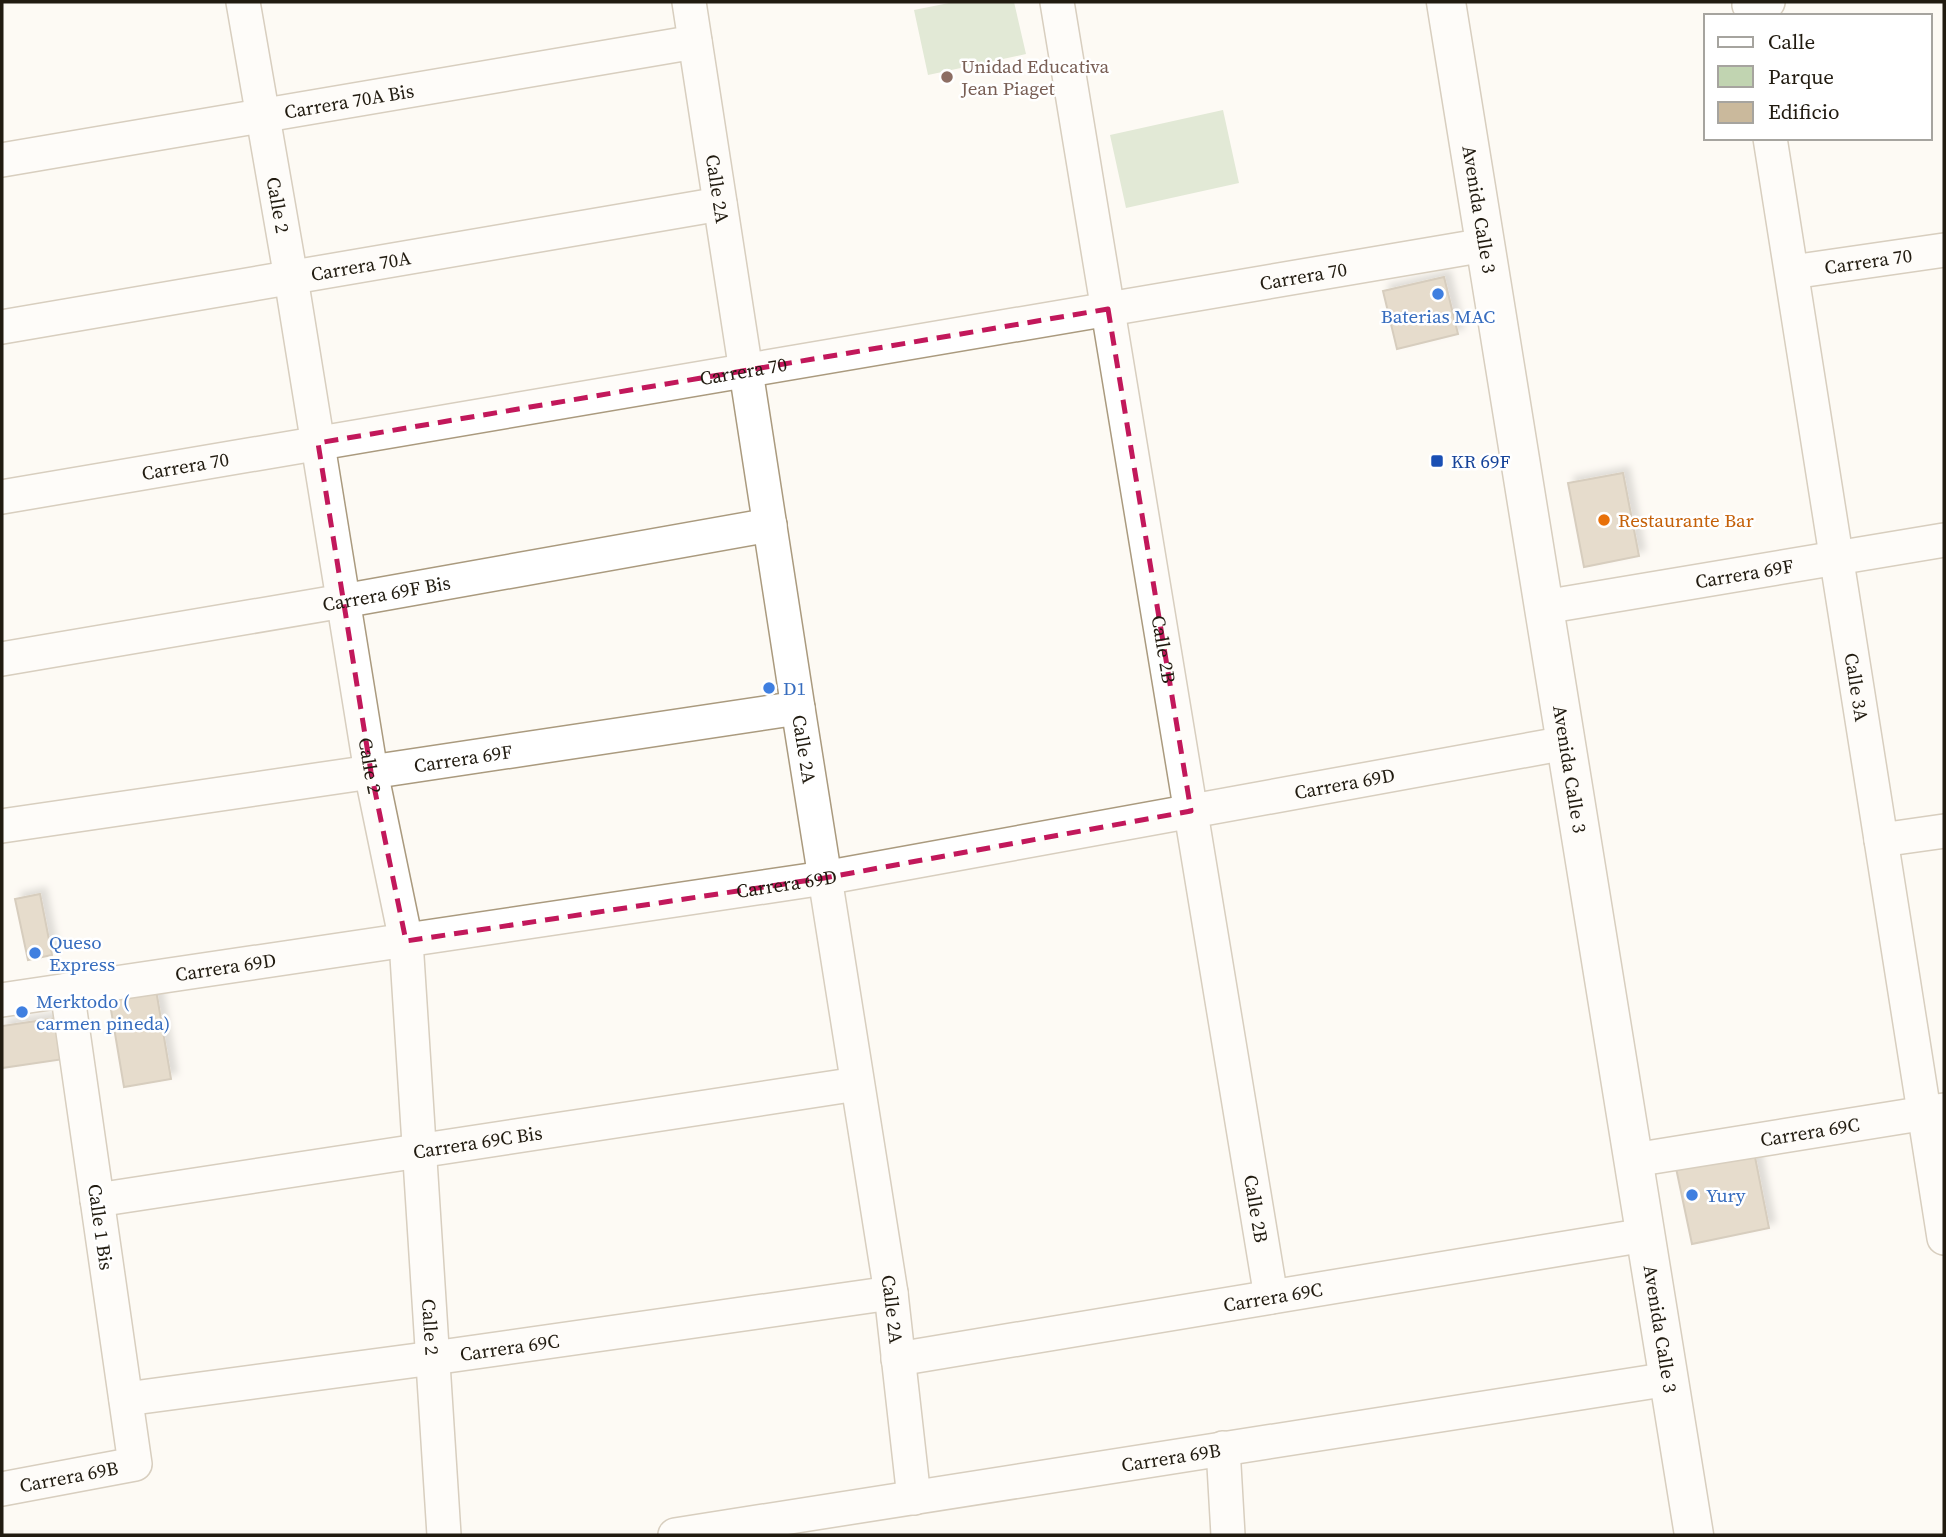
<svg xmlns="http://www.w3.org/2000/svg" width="1946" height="1537" font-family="'Source Serif 4',serif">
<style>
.green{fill:#c1d4b1}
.building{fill:#cab99c;stroke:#a8987c;stroke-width:2;filter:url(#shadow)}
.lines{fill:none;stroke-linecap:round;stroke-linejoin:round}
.minor-casing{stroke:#aa9a7e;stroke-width:36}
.tertiary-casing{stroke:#aa9a7e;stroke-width:41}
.minor{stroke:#fff;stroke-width:33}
.tertiary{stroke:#fff;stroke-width:38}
.marked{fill:none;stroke:#c2185b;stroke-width:5;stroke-dasharray:14 9;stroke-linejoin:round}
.education-dot{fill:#8d6e63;stroke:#fff;stroke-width:2.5}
.shop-dot{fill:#3f7fe0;stroke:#fff;stroke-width:2.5}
.transit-dot{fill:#1a4fb4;stroke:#fff;stroke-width:2.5}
.food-dot{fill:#e8710a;stroke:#fff;stroke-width:2.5}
.labels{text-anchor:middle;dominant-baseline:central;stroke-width:5;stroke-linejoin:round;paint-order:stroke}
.education-label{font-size:19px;fill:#785e54;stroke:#fff;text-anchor:start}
.street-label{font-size:19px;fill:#211b10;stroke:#fff}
.shop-label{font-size:19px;fill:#366cbe;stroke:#fff;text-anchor:start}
.transit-label{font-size:19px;fill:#164399;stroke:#fff;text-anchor:start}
.food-label{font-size:19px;fill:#c56008;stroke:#fff;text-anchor:start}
</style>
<defs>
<filter id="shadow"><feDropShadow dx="6" dy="-6" stdDeviation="3.5" flood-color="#0004"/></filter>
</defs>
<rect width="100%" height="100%" fill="#fdfaf4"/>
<path class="green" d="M954,2H1014L1026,54L928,75L914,10Z
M1223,110L1239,183L1126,208L1110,135Z"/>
<path class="building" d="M1444,277L1458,334L1397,349L1383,291Z
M1623,473L1639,556L1584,567L1568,483Z
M40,894L52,955L28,960L15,899Z
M155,984L171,1079L124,1087L108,992Z
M57,1018L64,1059L2,1068V1026Z
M1754,1152L1769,1228L1692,1244L1676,1168Z"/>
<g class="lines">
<g class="minor-casing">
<g id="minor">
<path id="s1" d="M243,2L291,278L371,772L406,941L444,1535"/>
<path id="s2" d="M689,2L798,708L891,1293L914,1498"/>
<path id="s3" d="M1057,2L1271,1297"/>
<path d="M1749,5L1768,2"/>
<path id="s4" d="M1770,138L1944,1238"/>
<path id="s5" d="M2,160L695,42"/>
<path id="s6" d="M1792,272L1944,250"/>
<path id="s7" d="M2,327L720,204"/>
<path id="s8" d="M2,497L1485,245"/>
<path id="s9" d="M1544,607L1944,540"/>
<path id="s10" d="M2,659L343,601L770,525"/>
<path id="s11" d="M2,826L371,772L798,708"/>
<path d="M1881,840L1944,831"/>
<path id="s12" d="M2,1000L824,878L1566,743"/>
<path id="s13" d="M1634,1160L1944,1110"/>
<path id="s14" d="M97,1200L857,1084"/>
<path id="s15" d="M898,1359L1645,1235"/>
<path id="s16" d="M126,1399L433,1358L891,1293"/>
<path d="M1223,1448L1228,1535"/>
<path id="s17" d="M2,1489L135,1464L67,990"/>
<path id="s18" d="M675,1535L1669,1379"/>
</g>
</g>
<g class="tertiary-casing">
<g id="tertiary">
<path id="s19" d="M1446,2L1694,1535"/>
</g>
</g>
<use href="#minor" class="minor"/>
<use href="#tertiary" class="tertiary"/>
</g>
<path d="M0 0H1946V1537H0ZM1108,309L1191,811L824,878L406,941L371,772L318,443Z" fill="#fdfaf4" fill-opacity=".55" fill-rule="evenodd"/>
<path class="marked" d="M1108,309L1191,811L824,878L406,941L371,772L318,443Z"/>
<circle class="education-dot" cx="947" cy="77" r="7"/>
<g class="shop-dot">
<circle cx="1438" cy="294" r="7"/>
<circle cx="769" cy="688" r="7"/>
<circle cx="35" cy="953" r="7"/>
<circle cx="22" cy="1012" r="7"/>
<circle cx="1692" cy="1195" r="7"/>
</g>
<rect class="transit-dot" x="1430" y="454" width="14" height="14" rx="3.5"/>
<circle class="food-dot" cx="1604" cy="520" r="7"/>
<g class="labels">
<g class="education-label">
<text x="961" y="66">Unidad Educativa<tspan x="961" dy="22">Jean Piaget</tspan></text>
</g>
<g class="street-label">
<text stroke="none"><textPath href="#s5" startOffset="352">Carrera 70A Bis</textPath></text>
<text stroke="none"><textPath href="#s2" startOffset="189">Calle 2A</textPath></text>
<text stroke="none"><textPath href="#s1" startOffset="206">Calle 2</textPath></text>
<text stroke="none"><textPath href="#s19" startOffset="210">Avenida Calle 3</textPath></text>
<text stroke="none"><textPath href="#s6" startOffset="77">Carrera 70</textPath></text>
<text stroke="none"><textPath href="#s7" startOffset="364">Carrera 70A</textPath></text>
<text stroke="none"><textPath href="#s8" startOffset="1320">Carrera 70</textPath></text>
<text stroke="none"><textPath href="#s8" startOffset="752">Carrera 70</textPath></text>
<text stroke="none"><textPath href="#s8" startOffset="186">Carrera 70</textPath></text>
<text stroke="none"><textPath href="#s9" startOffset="203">Carrera 69F</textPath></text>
<text stroke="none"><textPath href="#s10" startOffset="390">Carrera 69F Bis</textPath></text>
<text stroke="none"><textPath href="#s3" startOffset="656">Calle 2B</textPath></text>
<text stroke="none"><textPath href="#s4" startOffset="556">Calle 3A</textPath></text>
<text stroke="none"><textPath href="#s2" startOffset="756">Calle 2A</textPath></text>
<text stroke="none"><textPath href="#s11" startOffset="466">Carrera 69F</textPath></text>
<text stroke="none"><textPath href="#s1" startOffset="774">Calle 2</textPath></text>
<text stroke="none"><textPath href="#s19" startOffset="777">Avenida Calle 3</textPath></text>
<text stroke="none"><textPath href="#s12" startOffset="1360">Carrera 69D</textPath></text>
<text stroke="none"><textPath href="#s12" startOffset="793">Carrera 69D</textPath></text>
<text stroke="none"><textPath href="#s12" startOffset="226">Carrera 69D</textPath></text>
<text stroke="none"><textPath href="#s13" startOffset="178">Carrera 69C</textPath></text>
<text stroke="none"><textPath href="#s14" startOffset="385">Carrera 69C Bis</textPath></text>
<text stroke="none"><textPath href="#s3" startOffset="1223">Calle 2B</textPath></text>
<text transform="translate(101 1227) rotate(82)">Calle 1 Bis</text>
<text stroke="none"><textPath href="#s15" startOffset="380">Carrera 69C</textPath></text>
<text stroke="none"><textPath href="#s2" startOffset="1323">Calle 2A</textPath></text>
<text stroke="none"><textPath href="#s1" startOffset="1340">Calle 2</textPath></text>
<text stroke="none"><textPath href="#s19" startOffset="1344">Avenida Calle 3</textPath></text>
<text stroke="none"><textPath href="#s16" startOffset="387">Carrera 69C</textPath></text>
<text stroke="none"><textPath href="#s18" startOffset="502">Carrera 69B</textPath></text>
<text stroke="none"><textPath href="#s17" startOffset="68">Carrera 69B</textPath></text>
</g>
<g class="shop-label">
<text x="1438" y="316" text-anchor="middle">Baterias MAC</text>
<text x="783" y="688">D1</text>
<text x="49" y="942">Queso<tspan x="49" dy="22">Express</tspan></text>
<text x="36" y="1001">Merktodo (<tspan x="36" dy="22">carmen pineda)</tspan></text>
<text x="1706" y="1195">Yury</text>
</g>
<g class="transit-label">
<text x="1451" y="461">KR 69F</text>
</g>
<g class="food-label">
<text x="1618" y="520">Restaurante Bar</text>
</g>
</g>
<rect width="1946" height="1537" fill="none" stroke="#211b10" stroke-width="7"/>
<rect x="1704" y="14" width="228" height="126" fill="#ffffff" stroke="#a6a49f" stroke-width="2"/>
<rect x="1718" y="37" width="35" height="10" fill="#ffffff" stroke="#a6a49f" stroke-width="2"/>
<text x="1768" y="49" font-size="21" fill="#211b10">Calle</text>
<rect x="1718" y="66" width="35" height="21" fill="#c1d4b1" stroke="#a6a49f" stroke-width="2"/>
<text x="1768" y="84" font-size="21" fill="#211b10">Parque</text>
<rect x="1718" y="102" width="35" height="21" fill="#cab99c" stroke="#a6a49f" stroke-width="2"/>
<text x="1768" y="119" font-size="21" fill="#211b10">Edificio</text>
</svg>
